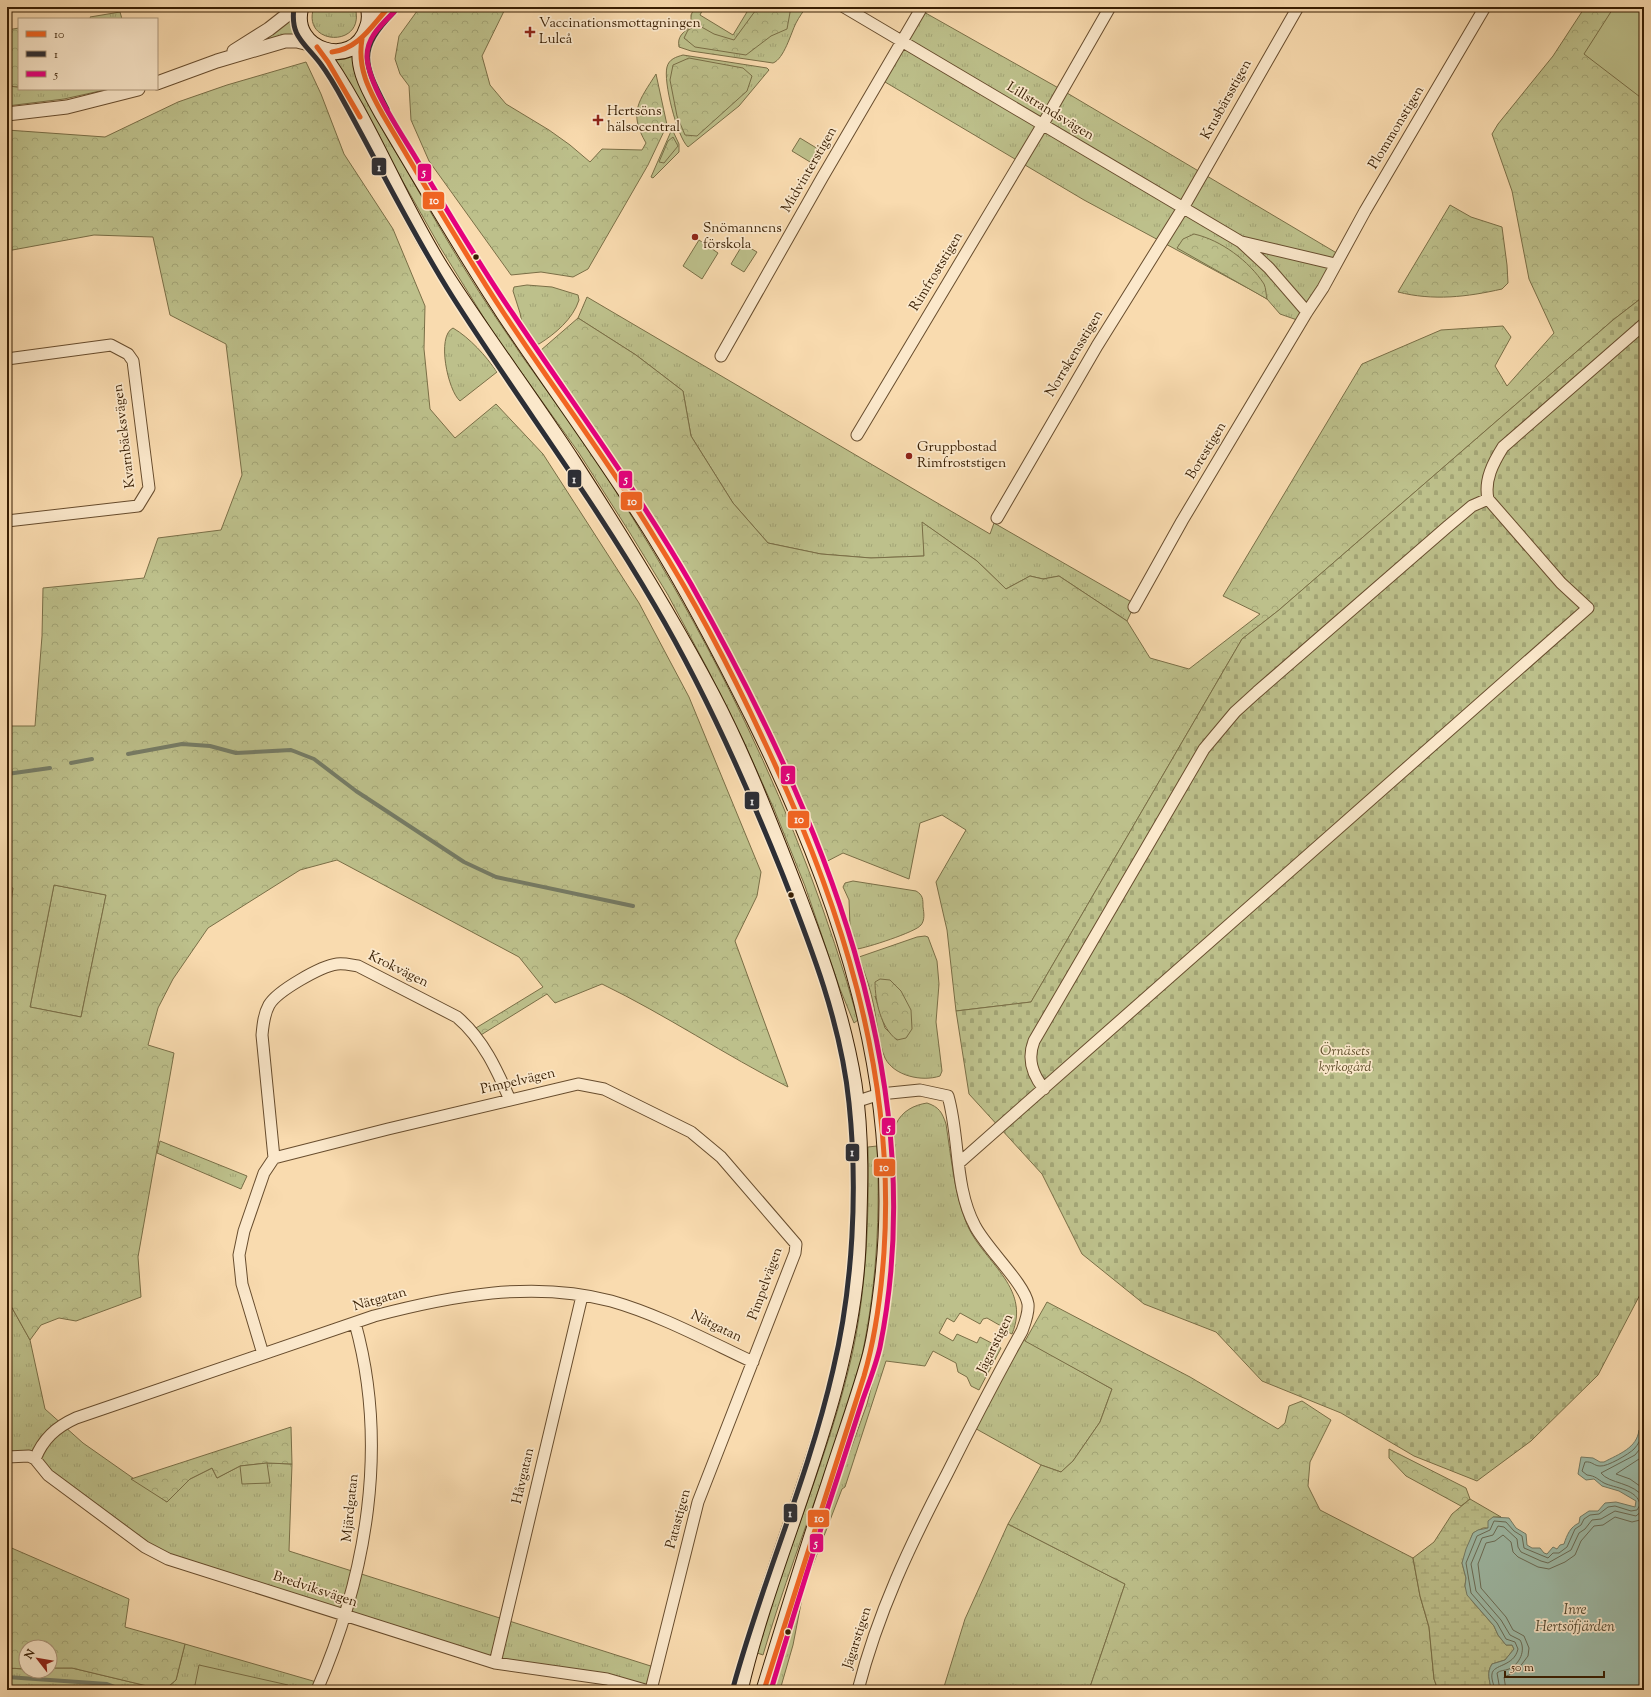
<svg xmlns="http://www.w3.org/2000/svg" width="1651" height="1697" font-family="'Sorts Mill Goudy',serif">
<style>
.grass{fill:url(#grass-tufts);stroke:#7a6f47;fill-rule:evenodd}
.forest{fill:url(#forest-crowns);stroke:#7a6f47;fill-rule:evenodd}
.wetland{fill:url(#wetland-marsh);stroke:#7a6f47}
.cemetery{fill:url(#cemetery-stones);stroke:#7a6f47}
.green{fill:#bdc08b;stroke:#7a6f47}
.water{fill:#9ebba8;stroke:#757c66}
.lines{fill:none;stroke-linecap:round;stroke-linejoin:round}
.shore{stroke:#6b6c56;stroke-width:1}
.stream{stroke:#757c66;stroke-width:4}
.minor-casing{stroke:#684d2e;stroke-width:13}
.tertiary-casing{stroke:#684d2e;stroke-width:15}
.secondary-casing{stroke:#381e03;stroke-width:17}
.minor{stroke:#fbe8cb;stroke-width:11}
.tertiary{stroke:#fbe8cb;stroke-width:13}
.secondary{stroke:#fbe8cb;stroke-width:15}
.bus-1-casing{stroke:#fbe8cb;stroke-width:8}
.bus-2-casing{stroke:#fbe8cb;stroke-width:8}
.bus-3-casing{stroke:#fbe8cb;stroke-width:8}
.bus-1{stroke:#f26522;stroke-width:5}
.bus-2{stroke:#2c2e35;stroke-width:5}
.bus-3{stroke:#e5007d;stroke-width:5}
.poi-dot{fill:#8f2418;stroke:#fbe8cb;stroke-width:1.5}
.bus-dot{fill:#381e03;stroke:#fbe8cb;stroke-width:1.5}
.labels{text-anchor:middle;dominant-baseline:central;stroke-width:3.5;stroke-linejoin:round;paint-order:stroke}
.poi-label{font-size:14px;fill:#381e03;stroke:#fbe8cb;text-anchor:start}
.street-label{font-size:14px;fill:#381e03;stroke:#fbe8cb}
.park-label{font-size:14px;font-style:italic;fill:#604f2c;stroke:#fbe8cb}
.water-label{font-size:15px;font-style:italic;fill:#574d35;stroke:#fbe8cb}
.line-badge{stroke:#fbe8cb;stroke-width:1.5}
.badge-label{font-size:11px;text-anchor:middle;font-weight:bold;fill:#fff}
</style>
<defs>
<pattern id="grass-tufts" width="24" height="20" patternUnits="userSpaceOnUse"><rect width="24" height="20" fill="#bdc08b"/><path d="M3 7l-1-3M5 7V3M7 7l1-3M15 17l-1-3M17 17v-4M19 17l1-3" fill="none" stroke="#a3a576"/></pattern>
<pattern id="forest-crowns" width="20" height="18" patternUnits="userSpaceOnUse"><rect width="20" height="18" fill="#bdc08b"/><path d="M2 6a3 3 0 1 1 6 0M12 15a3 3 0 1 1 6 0" fill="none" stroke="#a3a576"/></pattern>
<pattern id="wetland-marsh" width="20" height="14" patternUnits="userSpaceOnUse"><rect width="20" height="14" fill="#bdc08b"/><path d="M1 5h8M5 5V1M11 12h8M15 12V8" fill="none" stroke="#a3a576"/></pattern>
<pattern id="cemetery-stones" width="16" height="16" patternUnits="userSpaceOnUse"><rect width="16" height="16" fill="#bdc08b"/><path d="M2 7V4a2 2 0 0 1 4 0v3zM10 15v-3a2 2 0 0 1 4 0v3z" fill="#a3a576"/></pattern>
</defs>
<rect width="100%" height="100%" fill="#f9dbaf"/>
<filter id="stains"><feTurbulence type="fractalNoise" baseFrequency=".005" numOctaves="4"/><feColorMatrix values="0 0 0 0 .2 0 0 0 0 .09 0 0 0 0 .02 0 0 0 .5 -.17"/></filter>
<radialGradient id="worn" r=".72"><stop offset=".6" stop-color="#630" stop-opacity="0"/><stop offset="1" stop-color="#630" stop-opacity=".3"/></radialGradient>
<path class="grass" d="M314,7H355C367,49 300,46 314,7Z
M695,7H704L700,15L733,35L750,7H806C803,12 799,17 796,23C791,33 784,59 773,63L691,51L679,47C677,36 683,33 691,26V15Z
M915,7L1062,90L1340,255L1300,321L1280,314L1267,299L1255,292L1084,200L880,79L902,41Z
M120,12L122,19H91L90,17Z
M293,18L297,35L263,42L264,40Z
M352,54C359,73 366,92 373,110C383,134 399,156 411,178C440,229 470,280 503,328C530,370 562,409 589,450C708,629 800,814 858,1020L854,1023L840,989L805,886L774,809L744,742L706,666L668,595L630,533L579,453L494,334L440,247L334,60Z
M683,55L767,68L769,70L739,106L688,147C677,137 663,81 667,67C669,59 676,57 683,55Z
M7,86L19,87V89H109L64,99L7,106Z
M672,129L679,144V152L653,178L651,177Z
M527,285L552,287L578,295L579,300C573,319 555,334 539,344H536L522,323L520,313L513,291L514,287Z
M587,297L990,534L994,523L1135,604L1127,621L1059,576L1043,579L1030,576L1006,589L977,561L923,523L924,556L871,558L821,554L768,543L733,503L691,436L683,391L636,355L578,318Z
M453,328C470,338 486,356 497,372L460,401C448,391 436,336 453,328Z
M853,881L916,891C923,895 923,899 923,907C924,913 925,920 921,925C916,932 866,948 857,949L850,926L849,900L843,887L845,883Z
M54,885L106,895L81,1017L30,1007Z
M925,936L928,937L937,961L939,984L936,1022L942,1071L940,1076C922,1082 894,1076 885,1058C879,1045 877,1022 874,1007C871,990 865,974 859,957L917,937ZM875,996L897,1040L885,1028Z
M927,1103C939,1107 942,1112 946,1124C951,1156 954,1191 966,1222C981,1261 1032,1286 1012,1334L1000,1328L1001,1326L987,1318L983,1319L980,1324L960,1313L954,1322L947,1318L939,1333L953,1341L957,1334L977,1343L980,1337L1001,1348L979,1390L971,1386L967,1377L958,1372L956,1363L933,1351L925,1366L886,1361L845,1487L842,1489L804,1588L793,1645L780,1690H764L867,1404C881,1351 891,1297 895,1242C896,1218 896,1194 896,1169C896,1155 891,1137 896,1124C902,1111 914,1105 927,1103Z
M160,1141L247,1176L241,1189L157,1153Z
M877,1146C881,1227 875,1310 854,1389C847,1414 837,1439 828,1463C806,1527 782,1590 763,1655L757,1653C785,1552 829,1457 852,1355C867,1287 869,1216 868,1147Z
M7,1305L11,1306L30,1340L45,1409L83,1443L167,1502L190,1479L212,1468L217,1478L240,1466L267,1463L292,1464L289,1551L657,1668L652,1690L497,1661L159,1554L48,1475L36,1459L7,1457Z
M1019,1337L1112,1389L1100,1422L1073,1461L1061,1472L1041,1465L971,1426Z
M1008,1524L1125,1584L1089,1690H943L965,1619Z
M185,1644L320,1683L337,1690H165L176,1680Z
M7,1668L26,1669V1671H50V1668H72L164,1690H7Z"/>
<path class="forest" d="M420,7H506L482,56L490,85L506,104L549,130L570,145L590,162L602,149L642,150L646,143C628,112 639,101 656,74L667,125L648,165L588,269L573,277L541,272L511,275L429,161L411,120L409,86L400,74L395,59L399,36Z
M758,7H791L787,29L771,36L746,55L695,47L684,38L688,30L698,25L714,34L734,40Z
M1585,7H1644V296L1613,320L1279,610L1242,639L1031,1002L956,1011L947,930L936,882L966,830L942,815L920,823L909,879L843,853L818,866L709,632L533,357L578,318L636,355L683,391L691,436L733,503L768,543L821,554L871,558L924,556L922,522L977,561L1006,589L1030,576L1043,579L1059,576L1127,621L1150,658L1189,669L1260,614L1223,596L1362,364L1441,330L1503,326L1511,337L1495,366L1507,386L1554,333L1529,279L1512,191L1492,134L1498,124L1553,56Z
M19,28V87L7,86V30Z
M689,58L743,68L752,76L747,91L697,136L685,135L677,116L670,80L673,65Z
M306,62L321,94L344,154L393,229L425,306L424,349L430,409L455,438L496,404L543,454L639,603L689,697L761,872L757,896L735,941L788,1087C725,1055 666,1015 602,984L555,1003L547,994L476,1038L471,1031L543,987L519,957L337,860L300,870L208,928L173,979L158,1008L148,1045L174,1053L138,1257L141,1297L76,1321L59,1318L41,1325L30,1340L11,1306L7,1305V929L13,888L7,887V726H35L42,636L43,588L144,578L158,538L221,530L242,475L226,344L170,315L153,237L94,235L7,251V130L105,137L178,102L227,85ZM54,885L106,895L81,1017L30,1007Z
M673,137L678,146L664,163L659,162L668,141Z
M1450,205L1471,217L1502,227L1507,265L1508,283L1502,289C1467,297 1433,301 1398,292Z
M1194,234C1221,240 1249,261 1264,284C1266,288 1266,295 1267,299L1177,248L1183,239Z
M880,979L890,980L901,991L911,1010L912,1029L906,1038L897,1040C881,1028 875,1001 875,982Z
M1047,1302L1190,1377L1278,1429L1285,1423L1289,1406L1302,1401L1331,1420L1310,1462L1308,1486L1320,1510L1413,1558L1420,1596L1429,1627L1434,1679L1438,1690H1089L1125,1584L1008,1524L1041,1465L1061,1472L1073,1461L1100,1422L1112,1389L1025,1341Z
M291,1427L292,1464L267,1463L240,1466L217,1478L212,1468L190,1479L167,1502L131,1479Z
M1389,1449L1466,1488L1470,1499L1461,1506L1406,1476L1389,1458Z
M7,1546L129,1599L125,1627L185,1644L176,1680L164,1690L72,1668H50V1647H26V1669L7,1668Z"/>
<path class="wetland" d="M1470,1499L1501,1517H1493L1488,1528H1483L1473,1533L1462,1563L1466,1578L1465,1586L1472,1601L1494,1626L1498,1635L1506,1645H1512L1514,1649L1505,1660L1492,1664C1486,1674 1490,1679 1491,1690H1438L1434,1679L1429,1627L1420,1596L1413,1558L1434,1542L1452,1514Z"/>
<path class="cemetery" d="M1644,296V1287L1598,1375L1531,1441L1477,1481L1414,1456L1341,1413L1262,1381L1216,1332L1144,1304L1082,1254L1042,1174L969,1094L956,1011L1031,1002L1242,639L1279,610L1613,320Z"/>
<path class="green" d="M1614,7H1644V100L1584,54Z
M800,138L823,152L815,165L792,151Z
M699,240L718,253L702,279L683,266Z
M743,244L757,252L744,272L731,264Z
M267,1463L270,1483L242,1484L240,1466Z
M199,1665L288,1685L287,1690H194Z"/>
<path class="water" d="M1639,1430H1644V1690H1491C1490,1679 1486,1674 1492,1664L1505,1660L1514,1649L1512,1645H1506L1498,1635L1494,1626L1467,1595L1465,1586L1466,1578L1462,1563L1466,1549L1473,1533L1478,1530L1488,1528V1521L1493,1517L1509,1518L1516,1528L1526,1534L1527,1545L1532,1548H1540L1544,1553L1547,1554L1553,1547L1557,1549L1560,1545L1564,1544C1567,1535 1570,1527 1579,1523L1580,1517L1589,1511H1598L1605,1503L1616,1502L1635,1507L1636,1501L1619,1491L1602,1486L1594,1479L1586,1480L1578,1474L1581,1457L1593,1458L1600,1462H1604C1619,1454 1637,1448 1639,1430Z"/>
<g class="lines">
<path class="shore" d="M1644,1444L1635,1455L1601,1473C1609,1484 1634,1482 1644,1498
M1644,1454L1639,1459L1616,1474L1630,1479L1644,1489
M1495,1690C1494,1685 1491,1679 1492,1674C1493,1664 1514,1667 1518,1649L1515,1642L1506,1639L1497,1623L1471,1593L1466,1563L1477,1536L1490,1530L1494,1521L1506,1522L1514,1531L1522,1536L1524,1548L1548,1558L1553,1553H1559L1567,1547L1575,1529L1581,1525L1584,1519L1590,1515L1599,1514L1608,1507L1615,1506L1631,1511L1637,1510L1640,1505C1638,1489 1614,1488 1604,1483C1597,1479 1596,1476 1587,1475L1582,1471L1585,1462C1592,1461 1594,1466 1600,1466C1607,1467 1629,1454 1634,1449C1638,1445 1641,1438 1644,1434
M1500,1690L1497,1673C1500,1670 1504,1671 1509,1669C1520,1664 1526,1650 1520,1640L1510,1635L1501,1620L1476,1591L1471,1564L1482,1538L1493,1535L1498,1526L1504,1527L1517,1539L1518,1547L1521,1552L1541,1561L1548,1563L1571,1550L1579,1533L1585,1529L1592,1520L1601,1519L1615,1511L1636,1516L1644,1509
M1506,1690L1504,1677L1514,1673L1522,1664L1528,1656L1529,1648L1524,1636L1513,1630L1506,1617L1481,1588L1478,1564L1486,1543L1495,1541L1503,1535L1511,1542L1513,1552L1518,1557L1538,1567L1549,1569L1565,1562L1575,1555L1581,1541L1594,1526L1603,1525L1615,1517L1632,1522L1644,1519"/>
<path class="stream" d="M128,754L182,744L210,746L236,753L291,750L314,759L356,791L464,862L496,877L633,906
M71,763L92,759
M7,774L50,768
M7,1677L107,1684L123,1690"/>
<g class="minor-casing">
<path id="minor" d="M844,7L1241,242L1269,268L1307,312
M1242,242L1335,264
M721,356L822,178L922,7
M7,359L111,345L128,354L133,361L149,488L138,506L7,521
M857,435L1043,124L1110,7
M997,518L1097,346L1183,208L1298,7
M1134,607L1182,521L1307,312L1323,288L1365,211L1485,7
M1044,1089C1032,1074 1027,1059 1034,1041L1204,749L1235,712L1257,692L1447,527L1472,506L1488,499C1484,480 1493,463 1503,447L1644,324
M855,1102L880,1094L920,1090L948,1096C960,1138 954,1187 975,1226C986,1248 1025,1284 1028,1304C1029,1313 1025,1323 1022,1331C996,1378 971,1426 947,1474C910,1545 878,1612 858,1690
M274,1158L262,1035C263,1024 264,1014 269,1005C277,991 321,966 337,964C344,963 351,965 358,966L457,1017C483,1039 497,1070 510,1100
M959,1163L1588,608L1561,583L1488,499
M263,1354L242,1284L239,1255L244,1231L264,1173L274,1158L388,1129L578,1084L604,1089L691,1132L721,1157L796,1244L795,1253L698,1502L651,1690
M7,1457L29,1456L35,1459L48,1475L145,1547L168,1559L495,1663L607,1679L645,1690
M35,1459C43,1439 56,1427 76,1418L374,1316C450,1296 533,1280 611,1301C660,1315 706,1340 753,1362
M495,1663L582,1296
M317,1690C367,1575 389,1445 355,1323"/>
</g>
<g class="tertiary-casing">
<path id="tertiary" d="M366,32L389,7
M234,51L269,29L297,7
M157,83L217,61L285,41H297L313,45
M7,114L67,107L138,89"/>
</g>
<g class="secondary-casing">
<path id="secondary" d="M301,7C288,50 354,71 367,28C370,21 370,14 368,7
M362,39C354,67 370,91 383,115C423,182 462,250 505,315C554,389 608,461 655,537C691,595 723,657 754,719C840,893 906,1087 882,1284C879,1309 876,1336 869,1360C857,1402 842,1443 829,1484C806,1552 785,1621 764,1690
M317,47C367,114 396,197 441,268C483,334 530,396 573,462C622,538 670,615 712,695C744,756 769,821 794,885C819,950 843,1015 854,1084C862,1137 860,1193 858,1246C851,1402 775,1541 740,1690"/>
</g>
<use href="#minor" class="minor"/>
<use href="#tertiary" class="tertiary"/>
<use href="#secondary" class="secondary"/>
<g class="bus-1-casing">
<path id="bus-1" d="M362,39C357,68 369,90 383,115C422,181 461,248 503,312C553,388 608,460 655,538C696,603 732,672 764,741C840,901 896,1072 884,1252C881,1294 876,1335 864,1376L764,1690
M317,47L328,62L360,117
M332,52C359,49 372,25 389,7"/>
</g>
<g class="bus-2-casing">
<path id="bus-2" d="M294,7C290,37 304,42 320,63C329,75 337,89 344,102C380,167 412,233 452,296C518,400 593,499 655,606C705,691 745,781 782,873C811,947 841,1023 849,1103C858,1189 853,1286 833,1370C808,1479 762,1581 733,1688
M387,109C364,64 356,51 394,12"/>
</g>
<g class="bus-3-casing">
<path id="bus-3" d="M394,12C381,25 366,38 367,58C370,90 404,137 420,165C450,215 480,266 513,314C573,404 637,490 691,584C820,813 934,1078 880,1347C876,1365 869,1382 863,1399C855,1423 848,1446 840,1470C816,1543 793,1616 771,1690"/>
</g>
<use href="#bus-1" class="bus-1"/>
<use href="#bus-2" class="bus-2"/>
<use href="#bus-3" class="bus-3"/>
</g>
<g class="poi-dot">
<path d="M528 26h4v4h4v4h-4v4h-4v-4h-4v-4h4z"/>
<path d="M596 114h4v4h4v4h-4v4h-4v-4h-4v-4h4z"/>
<circle cx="695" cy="237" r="4"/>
<circle cx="909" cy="456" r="4"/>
</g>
<g class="bus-dot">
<circle cx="476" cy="257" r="3.5"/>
<circle cx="791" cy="895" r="3.5"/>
<circle cx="788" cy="1632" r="3.5"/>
</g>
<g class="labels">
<g class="poi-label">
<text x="539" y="24">Vaccinationsmottagningen<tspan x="539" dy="16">Luleå</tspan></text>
<text x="607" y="112">Hertsöns<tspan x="607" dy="16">hälsocentral</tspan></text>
<text x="703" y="229">Snömannens<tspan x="703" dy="16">förskola</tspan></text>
<text x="917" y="448">Gruppbostad<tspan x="917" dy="16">Rimfroststigen</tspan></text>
</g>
<g class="street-label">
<text transform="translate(1227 100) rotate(-61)">Krusbärsstigen</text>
<text transform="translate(1050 112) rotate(31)">Lillstrandsvägen</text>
<text transform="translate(1397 128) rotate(-59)">Plommonstigen</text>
<text transform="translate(810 170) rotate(-60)">Midvinterstigen</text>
<text transform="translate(937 272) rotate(-59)">Rimfroststigen</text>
<text transform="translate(1075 354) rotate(-59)">Norrskensstigen</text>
<text transform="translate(125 436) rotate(-97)">Kvarnbäcksvägen</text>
<text transform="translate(1207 451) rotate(-59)">Borestigen</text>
<text transform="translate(398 970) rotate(26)">Krokvägen</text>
<text transform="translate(518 1082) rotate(-13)">Pimpelvägen</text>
<text transform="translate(766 1284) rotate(-70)">Pimpelvägen</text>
<text transform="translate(380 1300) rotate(-16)">Nätgatan</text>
<text transform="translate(716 1327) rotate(26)">Nätgatan</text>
<text transform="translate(996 1344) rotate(-64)">Jägarstigen</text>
<text transform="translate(524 1476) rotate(-77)">Håvgatan</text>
<text transform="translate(351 1508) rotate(-84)">Mjärdgatan</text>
<text transform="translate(679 1519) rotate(-75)">Patastigen</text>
<text transform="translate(315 1590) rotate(18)">Bredviksvägen</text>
<text transform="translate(858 1638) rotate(-72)">Jägarstigen</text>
</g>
<g class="park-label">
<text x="1345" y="1052">Örnäsets<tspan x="1345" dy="16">kyrkogård</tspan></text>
</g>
<g class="water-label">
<text x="1575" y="1610">Inre<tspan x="1575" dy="17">Hertsöfjärden</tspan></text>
</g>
</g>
<g class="line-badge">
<rect x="371" y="157" width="16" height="19" rx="4" fill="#2c2e35"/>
<rect x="417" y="163" width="15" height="19" rx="4" fill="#e5007d"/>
<rect x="422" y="191" width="23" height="19" rx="4" fill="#f26522"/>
<rect x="567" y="469" width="15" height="19" rx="4" fill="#2c2e35"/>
<rect x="618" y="470" width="15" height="19" rx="4" fill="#e5007d"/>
<rect x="620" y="491" width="23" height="20" rx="4" fill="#f26522"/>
<rect x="780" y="765" width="16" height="20" rx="4" fill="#e5007d"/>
<rect x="744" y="791" width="16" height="19" rx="4" fill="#2c2e35"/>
<rect x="787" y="810" width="23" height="19" rx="4" fill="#f26522"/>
<rect x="881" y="1117" width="15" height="19" rx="4" fill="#e5007d"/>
<rect x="845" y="1143" width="15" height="19" rx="4" fill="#2c2e35"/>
<rect x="873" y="1158" width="23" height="19" rx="4" fill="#f26522"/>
<rect x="783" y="1503" width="15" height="20" rx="4" fill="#2c2e35"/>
<rect x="807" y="1509" width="23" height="19" rx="4" fill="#f26522"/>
<rect x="809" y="1533" width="15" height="20" rx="4" fill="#e5007d"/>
</g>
<g class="badge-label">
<text x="379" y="171">1</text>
<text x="424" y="176">5</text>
<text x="434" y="204">10</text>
<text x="574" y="483">1</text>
<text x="626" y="483">5</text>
<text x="632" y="505">10</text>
<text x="788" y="779">5</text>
<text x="752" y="805">1</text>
<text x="799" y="823">10</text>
<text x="889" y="1131">5</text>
<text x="852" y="1156">1</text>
<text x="884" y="1171">10</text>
<text x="790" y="1517">1</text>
<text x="819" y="1522">10</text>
<text x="816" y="1547">5</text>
</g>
<rect width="1651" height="1697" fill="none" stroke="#f9dbaf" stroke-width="24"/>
<rect x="8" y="8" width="1635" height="1681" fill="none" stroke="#381e03" stroke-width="2"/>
<rect x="12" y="12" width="1627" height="1673" fill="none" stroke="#381e03"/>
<rect x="18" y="18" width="140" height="72" fill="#fbe8cb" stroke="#ad977b"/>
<rect x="26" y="31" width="20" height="6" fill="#f26522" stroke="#ad977b"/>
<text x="54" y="38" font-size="12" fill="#381e03">10</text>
<rect x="26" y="51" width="20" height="6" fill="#2c2e35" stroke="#ad977b"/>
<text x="54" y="58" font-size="12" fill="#381e03">1</text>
<rect x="26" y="71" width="20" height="6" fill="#e5007d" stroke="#ad977b"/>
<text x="54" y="78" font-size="12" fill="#381e03">5</text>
<g transform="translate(38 1659) rotate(301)"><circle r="19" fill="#fbe8cb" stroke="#ad977b"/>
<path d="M0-3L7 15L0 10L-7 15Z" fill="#8f2418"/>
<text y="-6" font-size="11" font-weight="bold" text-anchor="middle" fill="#381e03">N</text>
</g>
<path d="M1505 1671v6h99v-6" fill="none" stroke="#381e03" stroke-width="2"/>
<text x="1511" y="1671" font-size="12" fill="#381e03" stroke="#fbe8cb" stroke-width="3" paint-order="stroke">50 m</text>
<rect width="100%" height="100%" filter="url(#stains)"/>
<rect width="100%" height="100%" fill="url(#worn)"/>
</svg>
